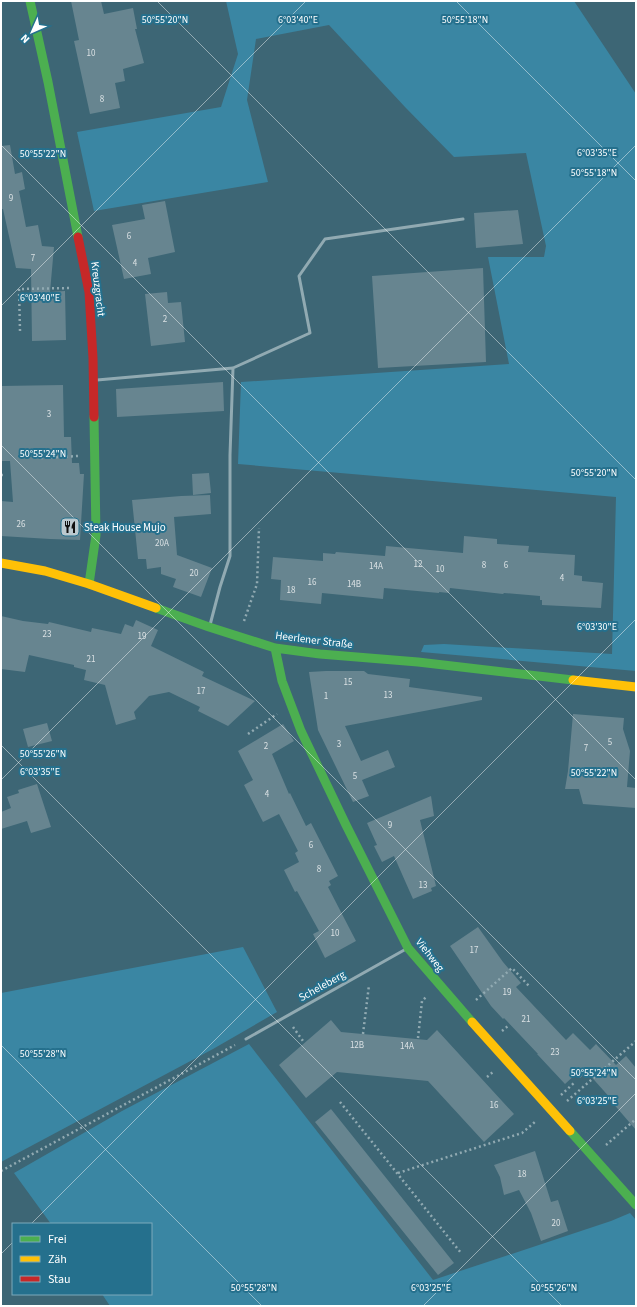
<svg xmlns="http://www.w3.org/2000/svg" width="637" height="1307" font-family="'Source Sans 3',sans-serif">
<style>
.green{fill:#3a86a3}
.building{fill:#678590}
.lines{fill:none;stroke-linecap:round;stroke-linejoin:round}
.path{stroke:#91aab2;stroke-width:2.5;stroke-dasharray:2 3;stroke-linecap:butt}
.lane{stroke:#91aab2;stroke-width:3}
.fast{stroke:#4caf50;stroke-width:9}
.slow{stroke:#ffc107;stroke-width:9}
.jam{stroke:#c62828;stroke-width:9}
.ticks{fill:none;stroke:#fff;stroke-width:1;stroke-opacity:0.45}
.labels{text-anchor:middle;dominant-baseline:central;stroke-width:4;stroke-linejoin:round;paint-order:stroke}
.number-label{font-size:9px;fill:#d9e0e3}
.street-label{font-size:11px;fill:#fff;stroke:#25708d}
.poi-label{font-size:11px;fill:#fff;stroke:#25708d;text-anchor:start}
.ticks-label{font-size:10px;text-anchor:middle;fill:#fff;stroke:#25708d;stroke-width:4;stroke-linejoin:round;paint-order:stroke}
</style>
<rect width="100%" height="100%" fill="#3d6675"/>
<path class="green" d="M226,1H574L636,94V671L421,652L424,645L444,644L612,654L616,497L238,464L241,382L509,364L488,257H544L546,246L526,153L454,157L405,107L329,25L256,39L247,100L268,182L94,211L77,132L221,107L238,54Z
M243,947L277,1012L213,1049L1,1162V993Z
M249,1044L433,1280L611,1221L630,1213L636,1220V1306H110L102,1294H151V1224H51L14,1173L122,1111Z"/>
<path class="building" d="M71,1H101L104,14L133,8L137,29H135L144,63L123,69L125,81L115,83L120,108L90,114L74,41L79,40Z
M10,145L15,174L22,172L25,189L19,191L26,227L38,225L42,246L54,247L50,292L65,291L66,340L32,341L31,269L16,268L3,209H1V146Z
M165,201L175,252L148,258L151,274L124,279L112,225L145,219L142,205Z
M518,210L523,244L476,248L474,213Z
M483,268L486,362L378,368L372,276Z
M167,292L168,303L181,302L185,342L151,346L145,294Z
M223,382L224,411L117,417L116,389Z
M63,385L64,437H71L72,463H79L80,474H84L80,540L50,539L1,536V501L13,502L10,461H1V386Z
M209,473L211,493L193,495L192,474Z
M210,495L211,514L174,517L177,555L212,568L201,597L173,587L176,579L161,574V567L147,569L146,559H138L132,500L181,496Z
M464,536L497,539V544L529,546L528,552L575,555L574,575L582,576V581L603,583L601,608L542,605V600H540V596L504,593L503,594L450,588L449,593L439,592V593L384,588L383,599L322,593L321,604L300,602L280,600L281,580L271,579L273,557L323,561V553L335,554L336,552L385,556L386,546L463,553Z
M1,616L23,621L48,624L49,622L91,632L92,628L121,634L125,624L133,627L136,620L158,630L151,646L204,672L202,676L255,701L228,726L198,711L200,707L169,692L149,696L134,712L136,719L116,725L105,685L84,680L86,670L74,667V665L29,655L25,672L1,669Z
M326,671H364L368,674L410,679L409,687L482,697V700L345,726L361,761L388,750L395,767L362,780L369,796L353,802L318,730L309,672Z
M573,714L624,718L623,729L630,751L627,787L636,788V808L583,804L579,789H565L568,771Z
M47,723L52,741L28,747L23,729Z
M283,724L294,741L272,754L289,794L290,793L306,826L311,823L338,876L329,881L331,885L328,887L356,941L325,958L313,934L319,931L297,891L295,892L284,870L299,862L295,853L298,851L279,814L263,822L244,785L253,780L238,751Z
M37,784L51,827L31,833L27,821L1,829V812L11,808L7,797L19,793L18,790Z
M431,796L434,816L420,820L436,886L431,888L432,891L413,899L394,856L382,862L374,846L377,845L367,823Z
M478,927L503,962L521,983L516,987L566,1040L573,1033L590,1050L596,1044L616,1065L626,1056L636,1068V1130L611,1101L612,1100L587,1072L580,1078L576,1074L565,1084L537,1054H538L504,1018L503,1019L491,1006L450,946Z
M331,1020L341,1032L427,1040L437,1030L514,1114L484,1142L428,1081L337,1072L306,1098L279,1065Z
M331,1109L454,1263L438,1275L315,1122Z
M535,1151L551,1202L558,1200L568,1231L541,1241L531,1213L519,1190L504,1195L500,1177L494,1165Z"/>
<g class="lines">
<path class="path" d="M20,331L19,289L71,288
M41,458L78,456
M1,475H5
M244,621L257,584L259,528
M248,734L277,714
M476,1000L512,968L529,986
M293,1027L303,1041
M502,1031L508,1026
M363,1034L369,985
M418,1038L422,1001L426,997
M487,1077L493,1072
M561,1095L575,1082
M567,1101L636,1041
M340,1102L461,1253
M606,1145L636,1119
M1,1171L235,1045
M398,1173L522,1133L536,1121"/>
<path class="lane" d="M97,380L233,368L310,333L299,276L325,239L463,219
M210,625L220,587L230,556V455L233,368
M246,1039L406,949"/>
<path class="fast" d="M30,1L48,82L78,237
M89,584L96,535L94,417
M156,608L209,627L275,648L320,654L418,662L573,680
M275,648L282,681L301,731L346,825L408,948L472,1022
M570,1131L636,1205"/>
<path class="slow" d="M1,563L45,571L89,584L156,608
M573,680L636,687
M472,1022L570,1131"/>
<path class="jam" d="M78,237L89,292L93,358L94,417"/>
</g>
<path class="ticks" d="M157,1L636,480M456,1L636,181M1,145L636,780M1,306L306,1M1,445L636,1080M1,745L562,1306M1,780L636,145M1,1045L262,1306M31,1224L636,619M1,1254L13,1242M423,1306L636,1093"/>
<defs>
<g id="restaurant-square" transform="scale(1)"><rect x="-9" y="-9" width="18" height="18" rx="4" fill="#bbc9cf" stroke="#25708d"/><path d="M-5-6h1v4h1v-4h1v4h1v-4h1v5L-1.5 .5V6h-2V.5L-5-1ZM5-6V6H3V1.5H1.5Q1.5-4 5-6Z" fill="#111"/></g>
</defs>
<g fill-rule="evenodd">
<use href="#restaurant-square" x="70" y="527"/>
</g>
<g class="labels">
<g class="number-label">
<text x="91" y="53">10</text>
<text x="102" y="99">8</text>
<text x="11" y="198">9</text>
<text x="129" y="236">6</text>
<text x="33" y="258">7</text>
<text x="135" y="263">4</text>
<text x="165" y="319">2</text>
<text x="49" y="414">3</text>
<text x="21" y="524">26</text>
<text x="162" y="543">20A</text>
<text x="418" y="564">12</text>
<text x="484" y="565">8</text>
<text x="506" y="565">6</text>
<text x="376" y="566">14A</text>
<text x="440" y="569">10</text>
<text x="194" y="573">20</text>
<text x="562" y="578">4</text>
<text x="312" y="582">16</text>
<text x="354" y="584">14B</text>
<text x="291" y="590">18</text>
<text x="47" y="634">23</text>
<text x="142" y="636">19</text>
<text x="91" y="659">21</text>
<text x="348" y="682">15</text>
<text x="201" y="691">17</text>
<text x="388" y="695">13</text>
<text x="326" y="696">1</text>
<text x="610" y="742">5</text>
<text x="339" y="744">3</text>
<text x="266" y="746">2</text>
<text x="586" y="748">7</text>
<text x="355" y="776">5</text>
<text x="267" y="794">4</text>
<text x="390" y="825">9</text>
<text x="311" y="845">6</text>
<text x="319" y="869">8</text>
<text x="423" y="885">13</text>
<text x="335" y="933">10</text>
<text x="474" y="950">17</text>
<text x="507" y="992">19</text>
<text x="526" y="1019">21</text>
<text x="357" y="1045">12B</text>
<text x="407" y="1046">14A</text>
<text x="555" y="1052">23</text>
<text x="494" y="1105">16</text>
<text x="522" y="1174">18</text>
<text x="556" y="1223">20</text>
</g>
<g class="street-label">
<text transform="translate(98 289) rotate(83)">Kreuzgracht</text>
<text transform="translate(314 640) rotate(7)">Heerlener Straße</text>
<text transform="translate(430 955) rotate(52)">Viehweg</text>
<text transform="translate(322 986) rotate(-29)">Scheleberg</text>
</g>
<g class="poi-label">
<text x="84" y="527">Steak House Mujo</text>
</g>
</g>
<g class="ticks-label">
<text x="165" y="23">50°55'20"N</text>
<text x="298" y="23">6°03'40"E</text>
<text x="465" y="23">50°55'18"N</text>
<text x="597" y="156">6°03'35"E</text>
<text x="43" y="157">50°55'22"N</text>
<text x="594" y="176">50°55'18"N</text>
<text x="40" y="301">6°03'40"E</text>
<text x="43" y="457">50°55'24"N</text>
<text x="594" y="476">50°55'20"N</text>
<text x="597" y="630">6°03'30"E</text>
<text x="43" y="757">50°55'26"N</text>
<text x="40" y="775">6°03'35"E</text>
<text x="594" y="776">50°55'22"N</text>
<text x="43" y="1057">50°55'28"N</text>
<text x="594" y="1076">50°55'24"N</text>
<text x="597" y="1104">6°03'25"E</text>
<text x="254" y="1291">50°55'28"N</text>
<text x="431" y="1291">6°03'25"E</text>
<text x="554" y="1291">50°55'26"N</text>
</g>
<rect width="637" height="1307" fill="none" stroke="#ffffff" stroke-width="4"/>
<rect x="12" y="1223" width="140" height="72" fill="#25708d" stroke="#7ca9bb"/>
<rect x="20" y="1236" width="20" height="6" fill="#4caf50" stroke="#7ca9bb"/>
<text x="48" y="1243" font-size="12" fill="#ffffff">Frei</text>
<rect x="20" y="1256" width="20" height="6" fill="#ffc107" stroke="#7ca9bb"/>
<text x="48" y="1263" font-size="12" fill="#ffffff">Zäh</text>
<rect x="20" y="1276" width="20" height="6" fill="#c62828" stroke="#7ca9bb"/>
<text x="48" y="1283" font-size="12" fill="#ffffff">Stau</text>
<g transform="translate(32 32) rotate(225)" stroke="#25708d" stroke-width="3" paint-order="stroke">
<path d="M0-3L7 15L0 10L-7 15Z" fill="#ffffff"/>
<text y="-6" font-size="11" font-weight="bold" text-anchor="middle" fill="#ffffff">N</text>
</g>
</svg>
